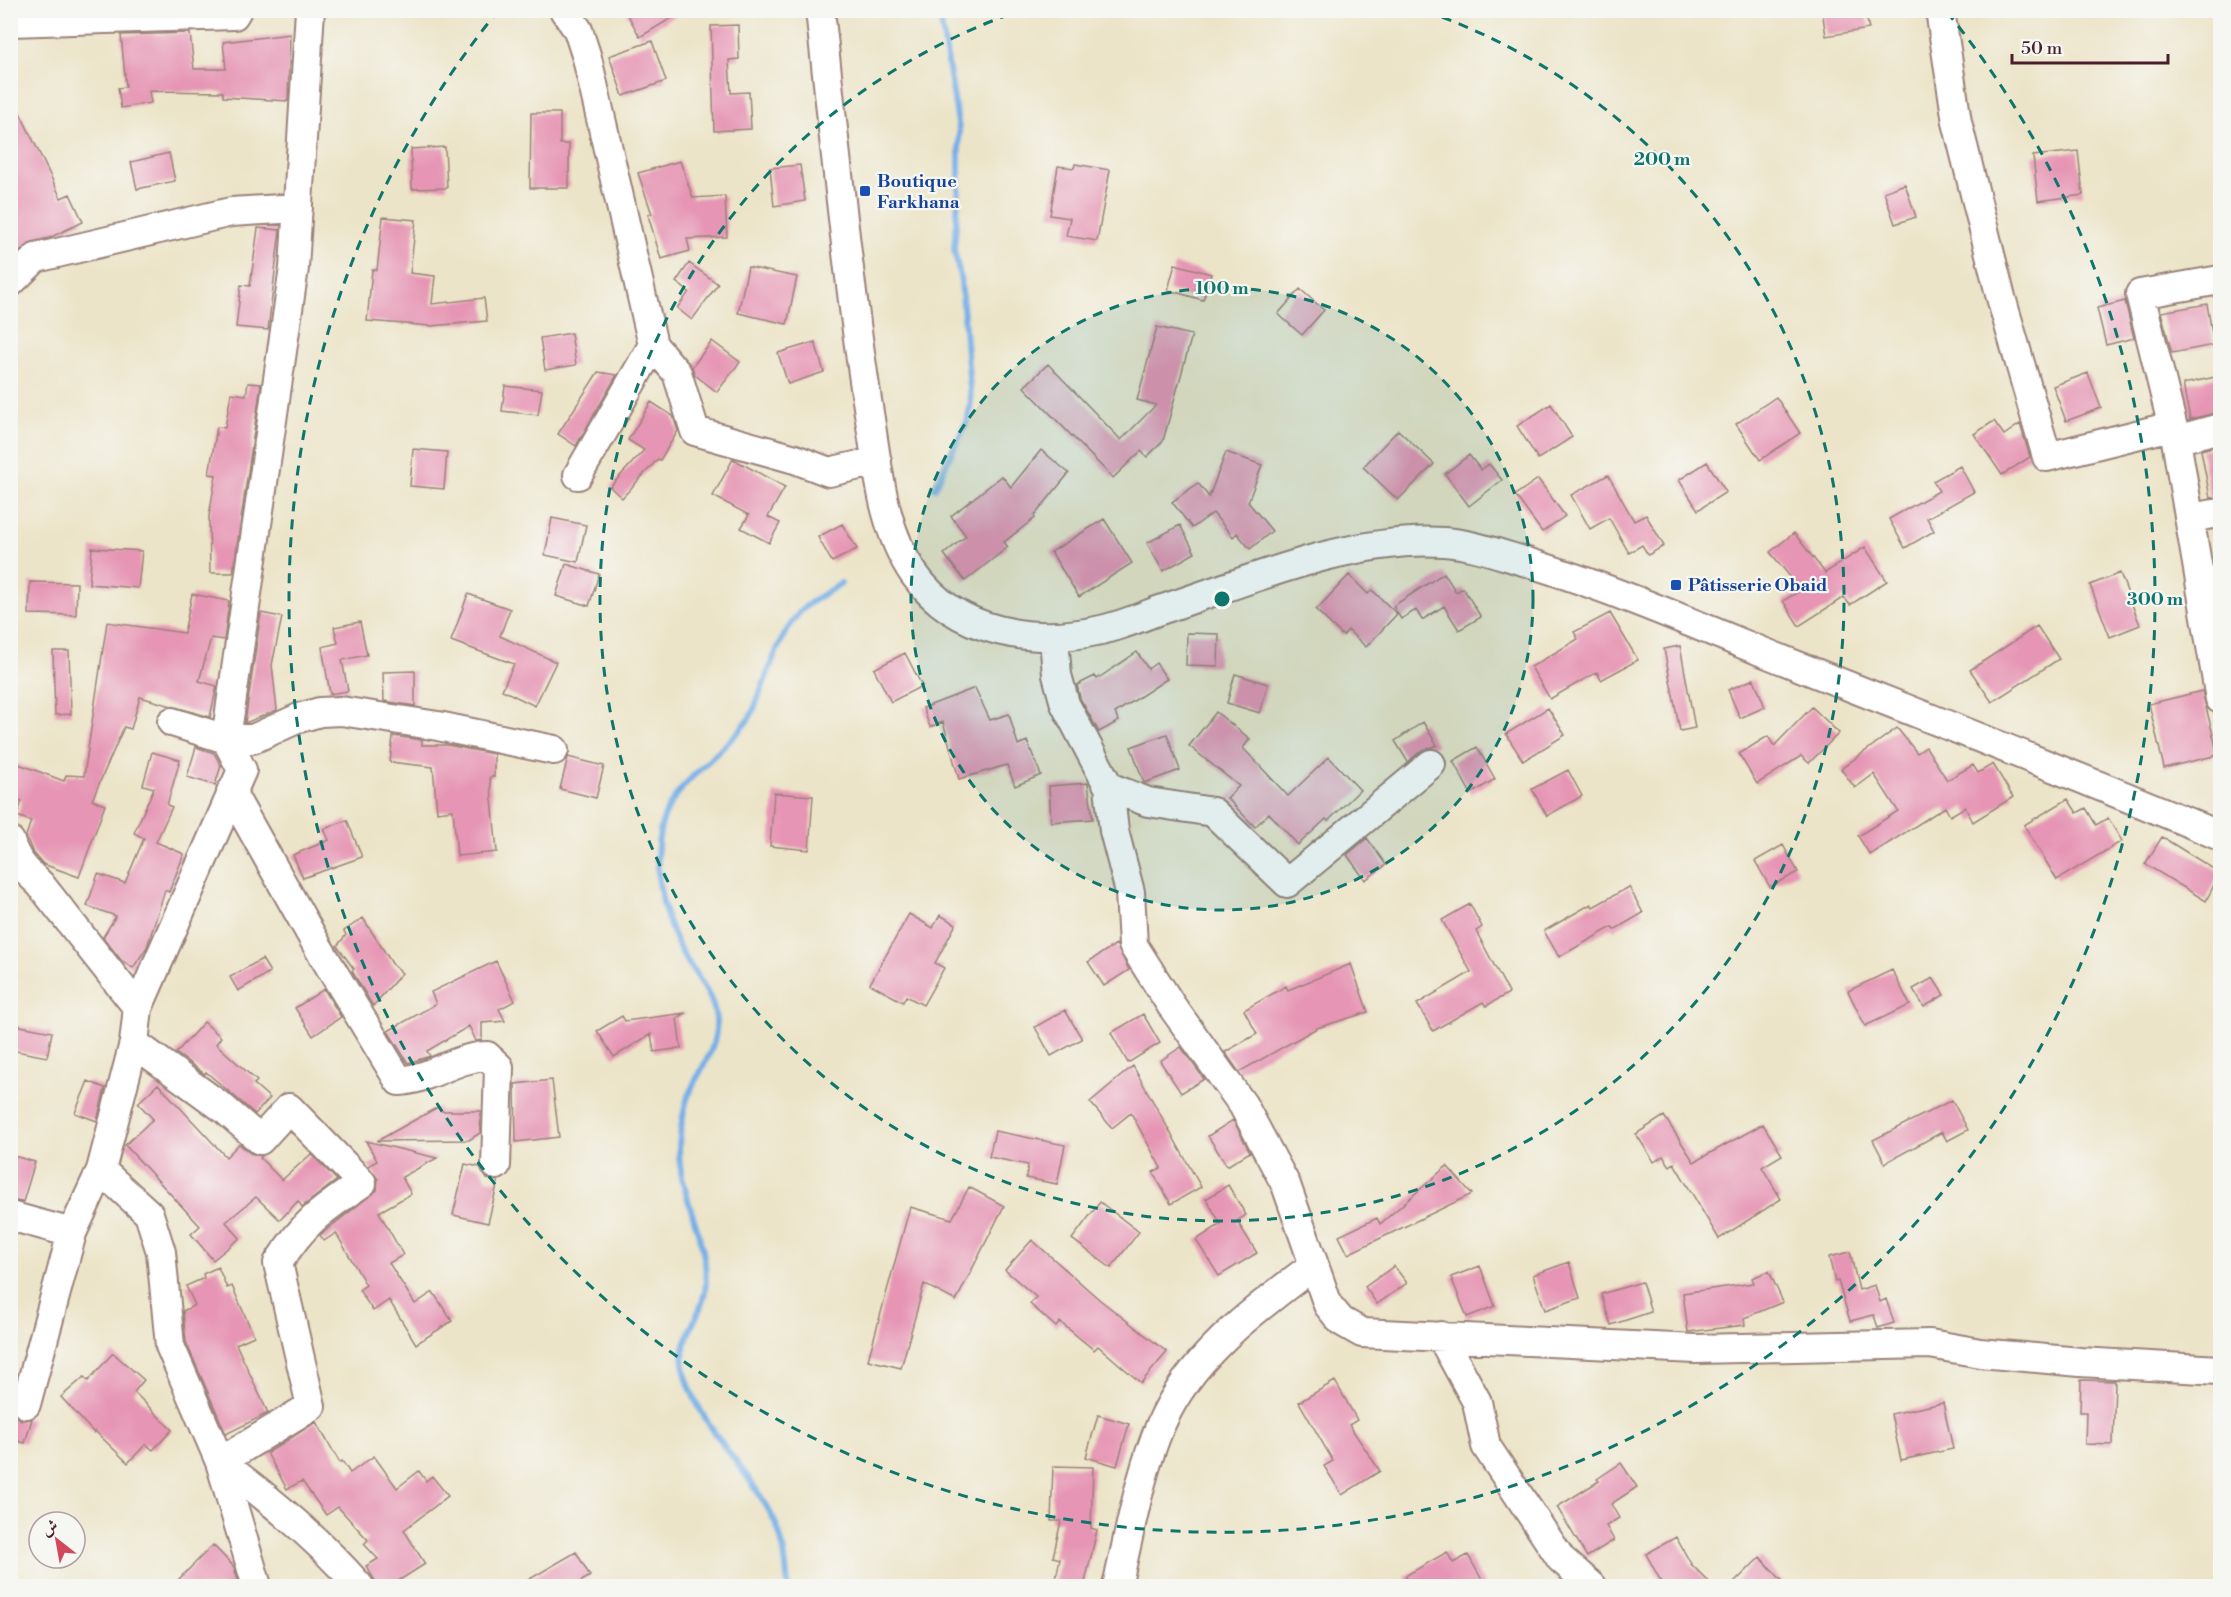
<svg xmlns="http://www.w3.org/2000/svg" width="2231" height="1597" font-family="'Libre Bodoni',Amiri,serif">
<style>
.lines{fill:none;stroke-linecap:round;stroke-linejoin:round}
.stream{stroke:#76afe6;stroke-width:6}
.building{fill:#e695b4}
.minor-casing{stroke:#9b827a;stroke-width:32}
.minor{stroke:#fff;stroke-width:28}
.ring{fill:none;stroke:#0f766e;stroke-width:3;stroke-dasharray:10 8}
.transit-dot{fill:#1a4fb4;stroke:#f6f6f2;stroke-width:2}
.labels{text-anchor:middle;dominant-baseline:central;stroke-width:4.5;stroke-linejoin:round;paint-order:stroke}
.transit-label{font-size:18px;font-weight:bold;fill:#164399;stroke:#f6f6f2;text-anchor:start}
.centre{fill:#0f766e;stroke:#f6f6f2;stroke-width:3}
.ring-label{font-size:18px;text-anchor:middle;font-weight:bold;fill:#0f766e;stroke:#f6f6f2;stroke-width:4.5;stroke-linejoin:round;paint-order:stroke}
</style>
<rect width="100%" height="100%" fill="#f6f6f2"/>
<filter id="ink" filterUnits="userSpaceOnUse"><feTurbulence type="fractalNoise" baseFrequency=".0167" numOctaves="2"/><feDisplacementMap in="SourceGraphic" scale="12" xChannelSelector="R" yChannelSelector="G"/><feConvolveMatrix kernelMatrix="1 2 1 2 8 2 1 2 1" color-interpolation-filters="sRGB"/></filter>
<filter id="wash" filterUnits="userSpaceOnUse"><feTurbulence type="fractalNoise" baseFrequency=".008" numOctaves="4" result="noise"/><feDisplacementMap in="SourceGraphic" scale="24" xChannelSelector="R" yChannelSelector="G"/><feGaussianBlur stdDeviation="1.35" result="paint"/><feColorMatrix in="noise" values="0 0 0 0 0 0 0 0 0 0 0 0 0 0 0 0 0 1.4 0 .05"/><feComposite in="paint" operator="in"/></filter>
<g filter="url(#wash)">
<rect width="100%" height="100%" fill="#ece4c8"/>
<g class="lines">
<path class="stream" d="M935,488L968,419L971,401L961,281L954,249L959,187V129L939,10
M788,1586C786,1565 784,1540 774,1520C750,1470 702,1431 686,1376C674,1334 706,1319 706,1279C706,1230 673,1185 680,1136C682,1122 684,1104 690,1092C699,1071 714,1053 716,1030C719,997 694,976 680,949C661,912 651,863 662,823C674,782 723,754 748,720C755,711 757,699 762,688C771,665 780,637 796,617C805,603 827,593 841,583"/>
</g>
<g id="blocks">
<path class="building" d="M625,10H685L640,37Z
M1822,10H1865L1869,29L1826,36Z
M738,25L739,59L729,60L731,93L749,92L751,129L714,131L711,26Z
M190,33L194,69H226L223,42L290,34L288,101L223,97V92L149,91L151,103L121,108L118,88L126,87L121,35Z
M652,41L666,81L623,96L609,56Z
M10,92L61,198L70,194L83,222L49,238L32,242L10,260V221L19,217L10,197Z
M531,113H560V144H569V188H530Z
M445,147L447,188L412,189L411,149Z
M2078,151L2083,195L2038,201L2033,156Z
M169,153L175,181L137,189L131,162Z
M680,161L693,198L725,196L727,237L687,239L690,251L661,259L648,215L652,214L638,173Z
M1075,164L1110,170L1097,241L1066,236L1070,218L1050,215L1058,166L1074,168Z
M800,165L805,201L774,206L770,168Z
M1905,184L1916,217L1895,224L1884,192Z
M383,217L416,220L410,273L435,276L432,304L484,298L487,321L431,326L367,321L372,270H377Z
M258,228L280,230L268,330L236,327L241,285L250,286Z
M689,263L718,284L692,320L677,308L689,292L676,282Z
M1175,264L1211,274L1203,300L1168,290Z
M748,267L797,277L787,324L738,313Z
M1300,289L1324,310L1302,335L1278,314Z
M2125,301L2134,338L2106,345L2097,308Z
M2207,304L2214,345L2172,353L2161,312Z
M1157,327L1192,335L1163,441L1147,457L1141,451L1113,478L1024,387L1048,364L1121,440L1156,405L1137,400Z
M571,333L576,365L545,370L540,338Z
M712,341L740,362L717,392L695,375L692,367Z
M815,342L824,372L788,384L778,353Z
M598,372L617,375L576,446L558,434Z
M2088,373L2101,408L2066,421L2053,386Z
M2220,376V412L2190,419L2183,384Z
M248,383L261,384L233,573H210L209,516L216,475L209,474L217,427L225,428L231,393L246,395Z
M505,386L542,390L538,415L502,411Z
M1776,397L1800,433L1760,460L1736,424Z
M651,402L673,416L678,431L660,460L658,459L622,498L610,487L644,450L628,440Z
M1551,404L1572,437L1538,459L1517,426Z
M1994,421L2004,435L2020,424L2030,457L2002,475L1974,434Z
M1398,430L1434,464L1398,500L1363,467Z
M2220,445V497L2210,498L2201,450Z
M413,449L447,452L444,489L410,486Z
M1041,450L1069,473L1034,516L1035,518L1004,542L1008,547L965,581L944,554L966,536L951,516L1002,476L1011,487Z
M1226,452L1262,465L1248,502L1272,531L1250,549L1237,533L1233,537L1213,513L1192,528L1172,502L1198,483L1209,497Z
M1469,455L1481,470L1489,464L1502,480L1469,506L1445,474Z
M733,459L785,487L768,517L780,523L769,543L741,528L749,515L713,496Z
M1707,462L1726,492L1698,510L1679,480Z
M1960,466L1974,492L1927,518L1934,531L1905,548L1889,519L1939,491L1933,481Z
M1608,475L1634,521L1646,515L1664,546L1648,555L1642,545L1629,553L1609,518L1590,529L1571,495Z
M1538,479L1565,516L1542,532L1515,495Z
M552,518L586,525L578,562L545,555Z
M1104,519L1132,563L1079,597L1051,552Z
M842,524L857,549L832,562L818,537Z
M1180,525L1195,553L1163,571L1147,543Z
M1794,533L1825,573L1865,547L1887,581L1850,605L1844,597L1799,626L1783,601L1801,590L1770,552Z
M92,548L142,551L138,588L89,584Z
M566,564L599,574L589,606L556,596Z
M1444,573L1456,592L1463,588L1481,617L1459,630L1444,606L1422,620L1416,610L1401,619L1393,606Z
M2120,573L2140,625L2110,637L2090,585Z
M1349,575L1368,594L1372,590L1397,614L1366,647L1348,630L1343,636L1316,610Z
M30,582L77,583L76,615L29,614Z
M192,594L229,601L224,640L211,638L199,681L217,686L210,717L140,697L131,729L124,727L92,800L105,805L79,877L43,864L32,851L26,836L31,821L17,816L22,801L12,798L16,787L10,785V777L16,763L64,781L66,775L84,776L107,622L184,633Z
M468,594L510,609L500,636L556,662L535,706L502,690L514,664L451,641Z
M261,613L282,617L272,665L277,710L245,723Z
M1610,613L1638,660L1601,680L1597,672L1550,699L1531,667L1578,639L1574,632Z
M360,622L367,655L342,660L348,691L330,694L322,647L338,643L334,627Z
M2037,626L2059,659L1992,702L1970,670Z
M1187,633L1219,634L1218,666L1186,665Z
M1680,646L1695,728L1680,731L1664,649Z
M53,651H69L71,714L55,715Z
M1137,652L1148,669L1156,663L1167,679L1115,713L1119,721L1099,732L1080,698L1077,685L1095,676L1097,679Z
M905,653L922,686L891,702L874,669Z
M415,671V706L384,701L383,672Z
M1235,674L1268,684L1260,713L1227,703Z
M1754,679L1765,707L1740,718L1728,690Z
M975,688L990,720L1009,714L1018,745L1027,741L1041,775L1015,786L1007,765L959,779L943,722L930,727L923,708Z
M2202,691L2218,755L2164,768L2149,704Z
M1812,707L1839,733L1809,763L1801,756L1757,784L1739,754L1768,736L1774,746Z
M1548,708L1565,735L1523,761L1506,734Z
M1216,712L1250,739L1243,748L1288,796L1329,757L1360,790L1328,821L1326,819L1298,845L1269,813L1255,827L1227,798L1239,786L1189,746Z
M1423,722L1437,745L1421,751L1408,762L1395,741Z
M1897,728L1917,753L1926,747L1947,780L1973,765L1978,773L1993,764L2013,797L1973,822L1965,807L1950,816L1945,807L1870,855L1858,836L1898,811L1874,774L1855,788L1841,769Z
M1167,734L1180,770L1144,783L1131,747Z
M393,736L422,740V745H447L494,754V777H490L497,852L457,856L453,810L437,812L433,767L390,762Z
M196,747L214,753L221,766L215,785L187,777Z
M1477,747L1495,779L1471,794L1453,761Z
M152,752L180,760L167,805L172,807L156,842L184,854L169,892L165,890L147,947L133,968L121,960L103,937L116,916L87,906L98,874L125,883L144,838L134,833L154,788L143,785Z
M568,757L604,766L596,798L560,789Z
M1568,770L1582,796L1547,816L1532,789Z
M1088,783L1093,819L1051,822L1049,786Z
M774,793L813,796L809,850L770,846Z
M2068,799L2077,813L2086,808L2096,825L2108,818L2122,841L2057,880L2024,825Z
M347,820L362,857L303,878L293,855L329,840L324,829Z
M2162,837L2220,873L2206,901L2145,864Z
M1367,838L1386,865L1365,880L1347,855Z
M1783,845L1798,872L1770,887L1755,861Z
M1629,887L1643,913L1614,930L1612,927L1559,957L1544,931L1591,904L1593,907Z
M1470,904L1482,927L1476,931L1509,993L1486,1006L1483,1002L1433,1031L1417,1004L1471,972L1442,920Z
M909,914L933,928L940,915L956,924L935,963L944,968L923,1005L906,996L903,1002L870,984Z
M363,918L393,965L402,973L373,1006L352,971L354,969L337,946L346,935L344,931Z
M1116,944L1129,970L1104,986L1088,962Z
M262,959L270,972L238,991L230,977Z
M496,961L515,1001L499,1009L505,1021L482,1023V1040L476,1041L469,1026L427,1051L430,1056L408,1063L388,1031L436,1004L431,992Z
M1351,964L1368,1012L1317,1028L1239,1072L1225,1052L1257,1034L1244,1010L1286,986L1288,990Z
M1892,970L1910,1005L1865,1026L1848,991Z
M1933,978L1944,995L1924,1007L1913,989Z
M324,989L341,1017L313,1036L295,1008Z
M1065,1010L1082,1039L1051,1056L1035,1027Z
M686,1013L677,1018L681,1048L654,1052L651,1034L614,1057L597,1031L622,1016L625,1021Z
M1143,1014L1160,1043L1128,1063L1111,1033Z
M204,1022L221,1037L216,1044L257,1081L254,1084L270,1098L255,1114L206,1072L205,1074L176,1053Z
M10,1024L52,1032L47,1057L10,1050Z
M1181,1047L1204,1079L1181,1093L1160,1061Z
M1133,1066L1201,1187L1171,1204L1153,1172L1161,1168L1131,1113L1112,1128L1090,1102Z
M552,1080L559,1137L516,1142L515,1084Z
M88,1081L105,1088L97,1121L75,1113Z
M158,1084L226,1157L239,1144L250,1153L262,1156L260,1158L282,1180L311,1154L337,1180L302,1207L298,1201L280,1220L256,1197L226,1222L240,1238L213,1260L191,1234L200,1226L125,1145L153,1119L138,1103Z
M1952,1100L1968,1130L1947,1141L1942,1132L1885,1163L1873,1140Z
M438,1107L441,1111H481L480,1133L469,1140L377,1141Z
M1664,1116L1694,1162L1763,1124L1782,1155L1762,1167L1781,1199L1719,1239L1674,1163L1670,1166L1663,1156L1654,1162L1636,1134Z
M1233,1120L1250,1152L1227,1166L1208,1136Z
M995,1131L1065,1145L1057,1184L1026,1178L1028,1165L989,1157Z
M366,1141L437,1158L402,1177L411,1194L379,1212L403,1255L389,1263L415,1304L433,1292L452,1321L416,1344L389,1300L373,1311L359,1290L366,1285L336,1233L324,1241L320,1235L377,1190L378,1179L368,1166L377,1161Z
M10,1155L35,1162L23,1202L10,1200Z
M465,1164L480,1167L487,1179L498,1181L488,1223L453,1215Z
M1447,1166L1472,1194L1348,1254L1339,1236L1377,1218L1380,1224Z
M1228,1185L1246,1215L1237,1221L1257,1253L1219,1276L1196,1240L1221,1224L1206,1199Z
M969,1187L1004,1206L956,1301L924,1284L901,1368L868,1360L910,1207L952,1219Z
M1100,1202L1139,1232L1111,1268L1072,1239Z
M1032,1240L1100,1300L1167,1352L1141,1383L1098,1346L1094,1350L1060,1322L1056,1327L1030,1304L1036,1297L1005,1270Z
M1850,1252L1859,1290L1875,1285L1880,1302L1886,1299L1894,1323L1878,1328L1874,1315L1850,1321L1838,1281L1835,1282L1829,1257Z
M1569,1262L1580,1298L1545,1310L1533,1275Z
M1394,1266L1407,1283L1377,1304L1365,1287Z
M1480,1266L1495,1306L1467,1317L1451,1277Z
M218,1267L227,1288L232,1286L254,1336L236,1344L268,1413L226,1434L186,1342L183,1311L195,1305L186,1286L204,1278L203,1274Z
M1769,1271L1783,1302L1744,1318L1745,1325L1688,1332L1683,1293L1754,1283L1752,1278Z
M1642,1282L1651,1312L1611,1325L1601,1294Z
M113,1353L144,1380L134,1392L172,1430L153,1450L146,1444L128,1463L95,1431L94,1433L61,1397L84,1377L88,1381Z
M2081,1380L2115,1381L2113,1445L2085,1444L2086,1412H2080Z
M1335,1381L1357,1420L1349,1425L1380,1471L1342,1495L1324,1466L1333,1461L1299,1402Z
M1943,1403L1953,1449L1901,1460L1891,1414Z
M10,1410L21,1420L32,1419L25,1443L10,1439Z
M1098,1415L1129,1424L1117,1466L1086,1457Z
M316,1422L340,1463L342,1461L350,1473L374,1456L397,1488L419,1471L426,1481L432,1476L448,1496L404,1530L425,1564L389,1587H379L366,1566L378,1559L364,1544L368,1540L338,1507L326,1515L302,1481L287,1489L267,1453Z
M1621,1463L1637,1487L1611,1504L1619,1518L1606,1526L1614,1540L1587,1557L1557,1507L1599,1481L1597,1479Z
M1053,1466L1093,1467L1091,1528L1097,1530L1084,1587H1054L1060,1559L1053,1557L1061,1521H1051Z
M1676,1537L1691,1564L1714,1587H1664L1646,1554Z
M213,1545L234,1567L240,1587H171Z
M576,1552L590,1576L572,1587H516Z
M1447,1552L1453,1563L1468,1555L1486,1587H1411L1405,1576Z
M1760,1557L1788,1587H1730Z"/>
</g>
</g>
<g filter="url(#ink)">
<use href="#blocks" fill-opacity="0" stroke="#9b827a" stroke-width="1.5"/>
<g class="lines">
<g class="minor-casing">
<path id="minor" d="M564,10L578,30L587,58L653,345L677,373L695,431L795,459L829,472L877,461
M820,10C835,145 848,280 869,413C878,467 882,528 914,574C956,634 1035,645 1101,630C1120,626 1139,618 1157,611C1246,582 1350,536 1444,542C1474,544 1502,555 1530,563C1603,586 1673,615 1743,644C1902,708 2063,769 2220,836
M1940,10L1957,122L2000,294L2047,457L2172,426
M10,22L234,15L237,10
M2220,280L2140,294L2176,440L2220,699
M10,283L36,258L231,212L298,208
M2176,440L2220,428
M578,475L653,345
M2189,518L2220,513
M1054,638L1057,675L1065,704L1109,787L1148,802L1213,812L1287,883L1431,764
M172,722L226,739H253L299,718L320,712L341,711L438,726L554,750
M1109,787L1114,831L1130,892L1133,945L1171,1005L1243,1105L1286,1185L1328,1305L1341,1321L1362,1333L1696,1349L1930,1344L1980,1353L2080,1362L2220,1370
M231,792L318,947L399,1081C431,1079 453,1058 487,1056L499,1067L496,1165
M10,841C15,860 26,871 40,884L138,1008
M134,1043L223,1108L260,1140L289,1108L362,1183C321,1211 305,1221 278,1263L311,1406L220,1462C270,1499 318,1539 359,1586
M101,1170L149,1214L161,1252L170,1346L220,1462L257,1586
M10,1216L72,1233
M1441,1336L1477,1402L1486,1446L1561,1559L1592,1586
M26,1404L72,1233L101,1170L134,1043L138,1008L242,770L226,739L294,268L310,10
M1117,1586C1130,1533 1139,1475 1161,1424C1191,1355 1256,1309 1314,1265"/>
</g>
<use href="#minor" class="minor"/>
</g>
</g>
<circle cx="1222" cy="599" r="311" fill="#0f766e" fill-opacity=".12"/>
<g class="ring">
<circle cx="1222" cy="599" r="311"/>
<path d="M1425 11A622 622 0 1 1 1019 11"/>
<path d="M1947 12A933 933 0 1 1 497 12"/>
</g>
<g class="transit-dot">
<rect x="859" y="185" width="12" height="12" rx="3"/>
<rect x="1670" y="579" width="12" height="12" rx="3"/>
</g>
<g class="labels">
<g class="transit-label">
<text x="877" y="181">Boutique<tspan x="877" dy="21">Farkhana</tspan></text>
<text x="1688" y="585">Pâtisserie Obaid</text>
</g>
</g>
<circle cx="1222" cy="599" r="9" class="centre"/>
<g class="ring-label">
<text x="1662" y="165">200 m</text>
<text x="1222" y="294">100 m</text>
<text x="2155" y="605">300 m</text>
</g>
<rect width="2231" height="1597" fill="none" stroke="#f6f6f2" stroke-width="36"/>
<g transform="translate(57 1540) rotate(329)"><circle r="28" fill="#f6f6f2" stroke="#b1a0a2" stroke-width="1.5"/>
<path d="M0-4.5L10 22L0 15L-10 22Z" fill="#d1495b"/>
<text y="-9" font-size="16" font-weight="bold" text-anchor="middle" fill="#4a1f2b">ش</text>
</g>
<path d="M2012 54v9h156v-9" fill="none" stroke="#4a1f2b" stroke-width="3"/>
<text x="2021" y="54" font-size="18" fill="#4a1f2b" stroke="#f6f6f2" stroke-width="4.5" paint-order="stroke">50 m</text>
</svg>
